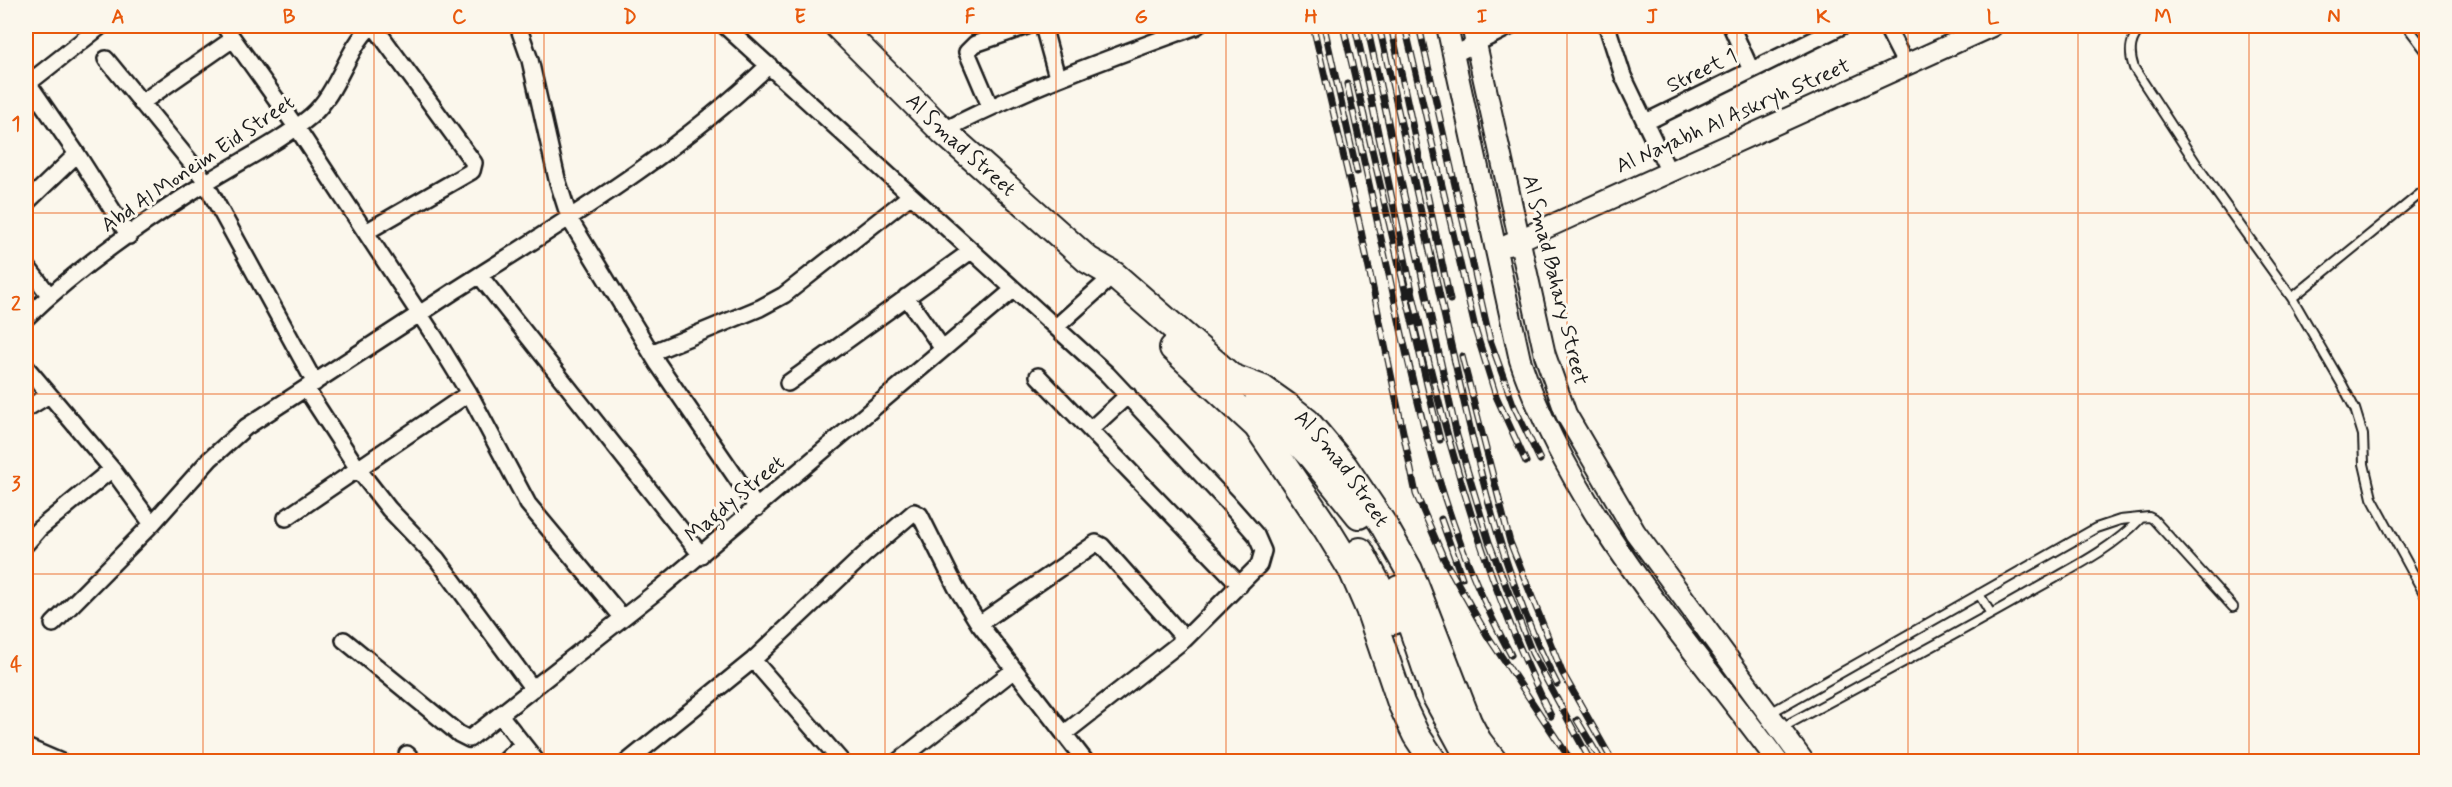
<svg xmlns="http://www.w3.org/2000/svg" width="2452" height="787" font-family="Mynerve,sans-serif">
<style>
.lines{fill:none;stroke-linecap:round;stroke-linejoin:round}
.service-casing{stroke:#1c1c1c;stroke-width:12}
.minor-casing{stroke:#1c1c1c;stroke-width:20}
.tertiary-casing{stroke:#1c1c1c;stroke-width:24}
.trunk-casing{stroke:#1c1c1c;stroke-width:30}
.service{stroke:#fbf7ec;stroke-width:8}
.minor{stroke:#fbf7ec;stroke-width:15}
.tertiary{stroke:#fbf7ec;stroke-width:20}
.trunk{stroke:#fbf7ec;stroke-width:26}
.rail-casing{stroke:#1c1c1c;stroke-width:7}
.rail{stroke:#fbf7ec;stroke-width:4.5;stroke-dasharray:14;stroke-linecap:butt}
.grid{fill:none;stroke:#e8590c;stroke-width:1.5;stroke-opacity:0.55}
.labels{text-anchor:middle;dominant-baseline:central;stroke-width:6;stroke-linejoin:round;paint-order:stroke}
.street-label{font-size:21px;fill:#1c1c1c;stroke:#fbf7ec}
.neatline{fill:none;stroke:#e8590c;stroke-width:2}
.grid-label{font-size:20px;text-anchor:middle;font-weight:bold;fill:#e8590c}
</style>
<rect width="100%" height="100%" fill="#fbf7ec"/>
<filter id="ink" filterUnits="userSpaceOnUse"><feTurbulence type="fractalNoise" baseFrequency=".0167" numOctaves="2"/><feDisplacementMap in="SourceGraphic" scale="12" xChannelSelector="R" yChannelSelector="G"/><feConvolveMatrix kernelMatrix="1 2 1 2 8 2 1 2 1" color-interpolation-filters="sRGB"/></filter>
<g filter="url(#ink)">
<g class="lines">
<g class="service-casing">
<path id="service" d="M2143,26C2130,38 2128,51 2134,68L2201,171L2292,298L2343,386L2355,409L2363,435L2364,464L2372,498L2426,597
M2407,26L2426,51
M2292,298L2426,189
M1979,594L1991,614
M1770,713L2096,528L2120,520L2149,517L2153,519L2233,607
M1781,728C1864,683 1948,639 2030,592C2068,570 2110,551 2140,519"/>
</g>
<g class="minor-casing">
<path id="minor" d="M224,26L299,131L434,336L469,393L528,504L622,617
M518,26L530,60L557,179L570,220L658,364L757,508
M725,26L1107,374L1227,502L1256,535L1263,551L1259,565L1185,639L1065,733
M1043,26L1057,77
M1607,26L1623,76L1669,172
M1731,26L1751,70
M1886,26L1906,65
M1453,55L1511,26
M106,59L201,175L315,383
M26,85L101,26
M141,103L233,39
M990,106L967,52L975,44L1027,26
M1646,122L1842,26
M943,131C1025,88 1110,58 1197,26
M77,154L129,236
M26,203L77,154L28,83
M366,232L472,171L474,163L374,26
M26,265L50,296
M480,276L701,555
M906,297L943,349
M26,318C80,266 144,222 207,182C242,160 280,142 311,116C339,91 345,52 371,26
M1056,327L1114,275
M651,353L760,308L784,295L910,196
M26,367L112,469L152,524
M1038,376L1240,585
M788,383L971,251
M306,389L358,469L389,509L437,559L533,689
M26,409L49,395
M1090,430L1128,395
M286,518L469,393
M26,544L39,529L112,469
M53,624L152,524L210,459L246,427C316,382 386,336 456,290C566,220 674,156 769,65
M979,624L1096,543L1102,546L1185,639
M344,640L459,734L469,739L662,587L1013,290
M753,660L842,762
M500,715L537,762
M26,747L61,762
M407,754L415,762
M504,762L522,744
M627,762L753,660L864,555L914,512L920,515L956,587L979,624L1086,762
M897,762L1014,670"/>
</g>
<g class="tertiary-casing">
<path id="tertiary" d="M1447,26L1520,360C1571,512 1684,635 1778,762
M1472,26L1545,355L1566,414L1635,532L1804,762
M1508,245L1992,26"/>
</g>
<g class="trunk-casing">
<g id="trunk">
<path id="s1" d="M838,26L943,131L1088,260L1114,275L1231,377L1263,389L1287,406L1307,422L1344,466L1383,524L1409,570L1468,722L1478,741L1494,762"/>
<path d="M1173,348L1257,426L1326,528L1353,572L1369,609L1401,703L1416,735L1434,762"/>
<path d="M1258,401L1312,457L1359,515"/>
<path d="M1360,551L1382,593L1393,621"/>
<path d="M1399,589L1435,695L1467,754"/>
</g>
</g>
<use href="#service" class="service"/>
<use href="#minor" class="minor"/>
<use href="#tertiary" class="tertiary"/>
<use href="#trunk" class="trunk"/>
<g class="rail-casing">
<path id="rail" d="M1313,26L1360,226L1416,494L1444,559L1487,635L1572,762
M1324,26L1357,172
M1343,26L1440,440
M1355,26C1407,258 1445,502 1551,716
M1367,26L1457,436L1489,542L1532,653L1591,762
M1379,26C1403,132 1427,239 1451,345C1477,460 1502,579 1557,684
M1391,26L1450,300
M1405,26L1476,332L1496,396L1526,462
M1419,26L1490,340L1513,404L1540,460
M1347,84C1363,157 1379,229 1395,302C1422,427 1449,541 1511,655
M1462,356L1510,542L1562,672L1613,762
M1441,519L1462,578
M1577,720L1602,762"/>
</g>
<use href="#rail" class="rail"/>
</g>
</g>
<path class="grid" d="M203,26V762M374,26V762M544,26V762M715,26V762M885,26V762M1056,26V762M1226,26V762M1396,26V762M1567,26V762M1737,26V762M1908,26V762M2078,26V762M2249,26V762M26,213H2426M26,394H2426M26,574H2426"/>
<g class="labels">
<g class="street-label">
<text transform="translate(1702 71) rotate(-26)">Street 1</text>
<text transform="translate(1733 116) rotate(-24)">Al Nayabh Al Askryh Street</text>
<text stroke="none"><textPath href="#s1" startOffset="171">Al Smad Street</textPath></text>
<text transform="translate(198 164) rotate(-34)">Abd Al Moneim Eid Street</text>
<text transform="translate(1555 280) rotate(76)">Al Smad Bahary Street</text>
<text stroke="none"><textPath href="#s1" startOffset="675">Al Smad Street</textPath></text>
<text transform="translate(735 499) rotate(-40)">Magdy Street</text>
</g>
</g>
<rect width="2452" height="787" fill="none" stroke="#fbf7ec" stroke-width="66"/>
<rect x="33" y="33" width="2386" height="721" class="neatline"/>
<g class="grid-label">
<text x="118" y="23">A</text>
<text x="289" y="23">B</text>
<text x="459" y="23">C</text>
<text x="630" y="23">D</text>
<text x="800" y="23">E</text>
<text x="970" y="23">F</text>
<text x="1141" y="23">G</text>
<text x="1311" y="23">H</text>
<text x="1482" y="23">I</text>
<text x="1652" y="23">J</text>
<text x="1823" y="23">K</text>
<text x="1993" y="23">L</text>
<text x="2163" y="23">M</text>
<text x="2334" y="23">N</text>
<text x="16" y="130">1</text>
<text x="16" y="310">2</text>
<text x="16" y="490">3</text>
<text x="16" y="671">4</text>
</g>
</svg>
